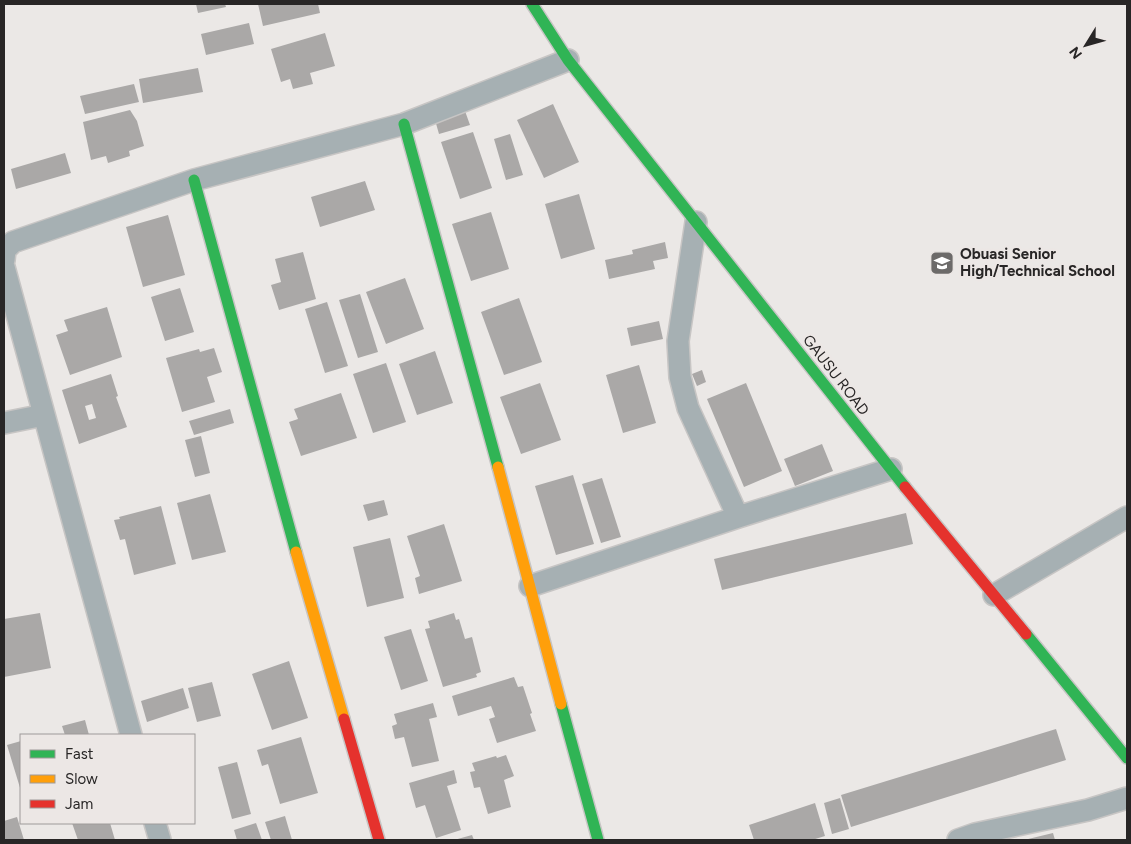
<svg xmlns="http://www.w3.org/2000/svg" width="1131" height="844" font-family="Figtree,sans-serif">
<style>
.building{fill:#aaa8a7;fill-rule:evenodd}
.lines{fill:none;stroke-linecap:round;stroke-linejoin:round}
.street-casing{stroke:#c7c5c4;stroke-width:24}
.fast-casing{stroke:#c7c5c4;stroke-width:14}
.slow-casing{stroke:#c7c5c4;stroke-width:14}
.jam-casing{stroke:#c7c5c4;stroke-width:14}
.street{stroke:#a6b0b3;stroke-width:21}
.fast{stroke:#30b455;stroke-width:11}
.slow{stroke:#ff9f0a;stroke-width:11}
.jam{stroke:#e5322d;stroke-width:11}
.labels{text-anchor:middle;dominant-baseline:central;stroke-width:5;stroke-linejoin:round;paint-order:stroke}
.poi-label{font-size:15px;font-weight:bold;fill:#282626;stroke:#ece7e5;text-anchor:start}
.street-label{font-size:15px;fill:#282626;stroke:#ece7e5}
</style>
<rect width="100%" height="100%" fill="#ebe8e6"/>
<path class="building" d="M196,4H225L226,7L198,13Z
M258,4H318L320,13L263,26Z
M249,23L254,44L206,55L201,34Z
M325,33L335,66L310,73L313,84L293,89L290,79L281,82L271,49Z
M198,68L203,92L143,103L139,79Z
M134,84L139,102L85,114L80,96Z
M553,104L579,162L544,178L517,120Z
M130,110L137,121L144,146L129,151L130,156L108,163L106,156L91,160L83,122Z
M465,111L470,125L439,134L435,120Z
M473,132L492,188L460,199L441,142Z
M510,134L523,175L506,180L494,139Z
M65,153L71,173L16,189L11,169Z
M365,181L375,210L320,227L311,197Z
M579,194L595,249L561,259L545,204Z
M491,212L509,269L471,281L452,224Z
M168,215L185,275L143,287L126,227Z
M665,242L668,258L653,261L655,269L609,279L605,260L633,254L632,250Z
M303,252L316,299L279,310L271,285L281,282L275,259Z
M405,278L424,329L386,344L366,292Z
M180,288L194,332L165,341L151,297Z
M360,294L378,352L358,358L339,300Z
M519,298L542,362L504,375L481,312Z
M327,302L348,366L325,373L305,309Z
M107,307L122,357L70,375L56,335L68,331L64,320Z
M659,321L663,339L631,346L627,328Z
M214,348L222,372L207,377L215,402L182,412L166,358L199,349L200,352Z
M435,351L453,403L417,415L399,364Z
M386,363L406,422L373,433L353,374Z
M639,365L656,423L623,433L606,375Z
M702,370L706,382L697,386L692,374Z
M111,374L118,396L116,397L127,427L79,444L62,390ZM92,404L96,418L89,420L85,406Z
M540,383L561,440L521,454L500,397Z
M746,383L782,471L744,487L707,399Z
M341,393L357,438L301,456L289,422L298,419L294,409Z
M230,409L234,423L194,435L189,421Z
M201,436L210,473L195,477L185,440Z
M822,444L833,471L795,486L784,459Z
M573,475L594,544L556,555L535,486Z
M602,478L621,537L601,543L582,484Z
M210,494L226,552L192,560L177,503Z
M384,500L388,515L368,521L363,505Z
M161,506L176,564L134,575L125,539L120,540L114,520L120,519L119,517Z
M906,513L913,544L722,590L714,559Z
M444,524L462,581L419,594L415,578L420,576L407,536Z
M390,538L404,598L367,607L353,547Z
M40,613L51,668L4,677V619Z
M454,613L456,620L459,619L465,639L472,637L481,672L476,674L477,677L443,687L425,629L430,628L428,621Z
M411,629L428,681L401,690L384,637Z
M289,661L308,718L272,730L252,674Z
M514,677L518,687L523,686L532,713L530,714L536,731L497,743L489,719L495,717L491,706L458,716L452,696Z
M212,682L221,716L197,722L188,688Z
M183,688L189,708L147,722L141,701Z
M433,703L437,717L429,719L439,761L412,767L404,737L395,739L392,726L397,724L394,714Z
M85,720L89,735H65L62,726Z
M1056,729L1066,760L851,827L841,795Z
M301,737L318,793L280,804L268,764L262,766L257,750Z
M21,741V791L7,745Z
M506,755L514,776L504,780L511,807L488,814L480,787L474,788L470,772L475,771L472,763L496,756L497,758Z
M237,762L251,814L232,819L218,767Z
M454,770L457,783L447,786L461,830L436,838L425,805L416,808L409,783Z
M840,798L849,829L832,834L824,803Z
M815,803L825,836L812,840H754L749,825Z
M285,816L292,840H271L265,822Z
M17,817L24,840H4V821Z
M72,823H110L115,840H78Z
M256,823L262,840H237L234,830Z
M1053,833L1055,840H1024Z
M472,835L474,840H454Z"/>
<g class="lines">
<g class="street-casing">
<path id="street" d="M696,222L678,341L680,377L688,408L738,517
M4,260L5,250L13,242L194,180L404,124L568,60
M4,267L131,735
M4,423L44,415
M530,586L738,517L891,469
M994,595L1127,517
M155,823L160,840
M958,840L975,834L1088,810L1127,798"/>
</g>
<g class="fast-casing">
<path id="fast" d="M532,4L568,60L905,487
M404,124L498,467
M194,180L296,552
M1026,634L1127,758
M561,704L598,840"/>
</g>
<g class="slow-casing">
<path id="slow" d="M498,467L561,704
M296,552L344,719"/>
</g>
<g class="jam-casing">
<path id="jam" d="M905,487L1026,634
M344,719L379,840"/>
</g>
<use href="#street" class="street"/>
<use href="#fast" class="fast"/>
<use href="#slow" class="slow"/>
<use href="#jam" class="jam"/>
</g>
<defs>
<g id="school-square" transform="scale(1.25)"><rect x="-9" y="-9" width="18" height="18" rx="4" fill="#6c6a69" stroke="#ece7e5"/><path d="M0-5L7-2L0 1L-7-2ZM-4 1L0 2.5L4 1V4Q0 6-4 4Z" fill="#fff"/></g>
</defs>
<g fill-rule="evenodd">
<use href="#school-square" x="942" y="263"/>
</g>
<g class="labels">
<g class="poi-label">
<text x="960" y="254">Obuasi Senior<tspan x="960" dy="17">High/Technical School</tspan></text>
</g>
<g class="street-label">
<text transform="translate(836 375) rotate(52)">GAUSU ROAD</text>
</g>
</g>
<rect width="1131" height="844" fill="none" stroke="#282626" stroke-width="10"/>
<rect x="20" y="734" width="175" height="90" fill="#ece7e5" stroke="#9e9a99"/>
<rect x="30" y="750" width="25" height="8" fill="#30b455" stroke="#9e9a99"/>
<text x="65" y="759" font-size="15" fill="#282626">Fast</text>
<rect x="30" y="775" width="25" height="8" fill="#ff9f0a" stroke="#9e9a99"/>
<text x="65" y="784" font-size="15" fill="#282626">Slow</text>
<rect x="30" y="800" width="25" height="8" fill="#e5322d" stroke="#9e9a99"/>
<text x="65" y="809" font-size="15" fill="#282626">Jam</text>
<g transform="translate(1086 45) rotate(233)" stroke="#ece7e5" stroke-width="4" paint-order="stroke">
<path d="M0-4L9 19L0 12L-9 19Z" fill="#282626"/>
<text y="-8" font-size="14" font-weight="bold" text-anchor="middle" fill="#282626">N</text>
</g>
</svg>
